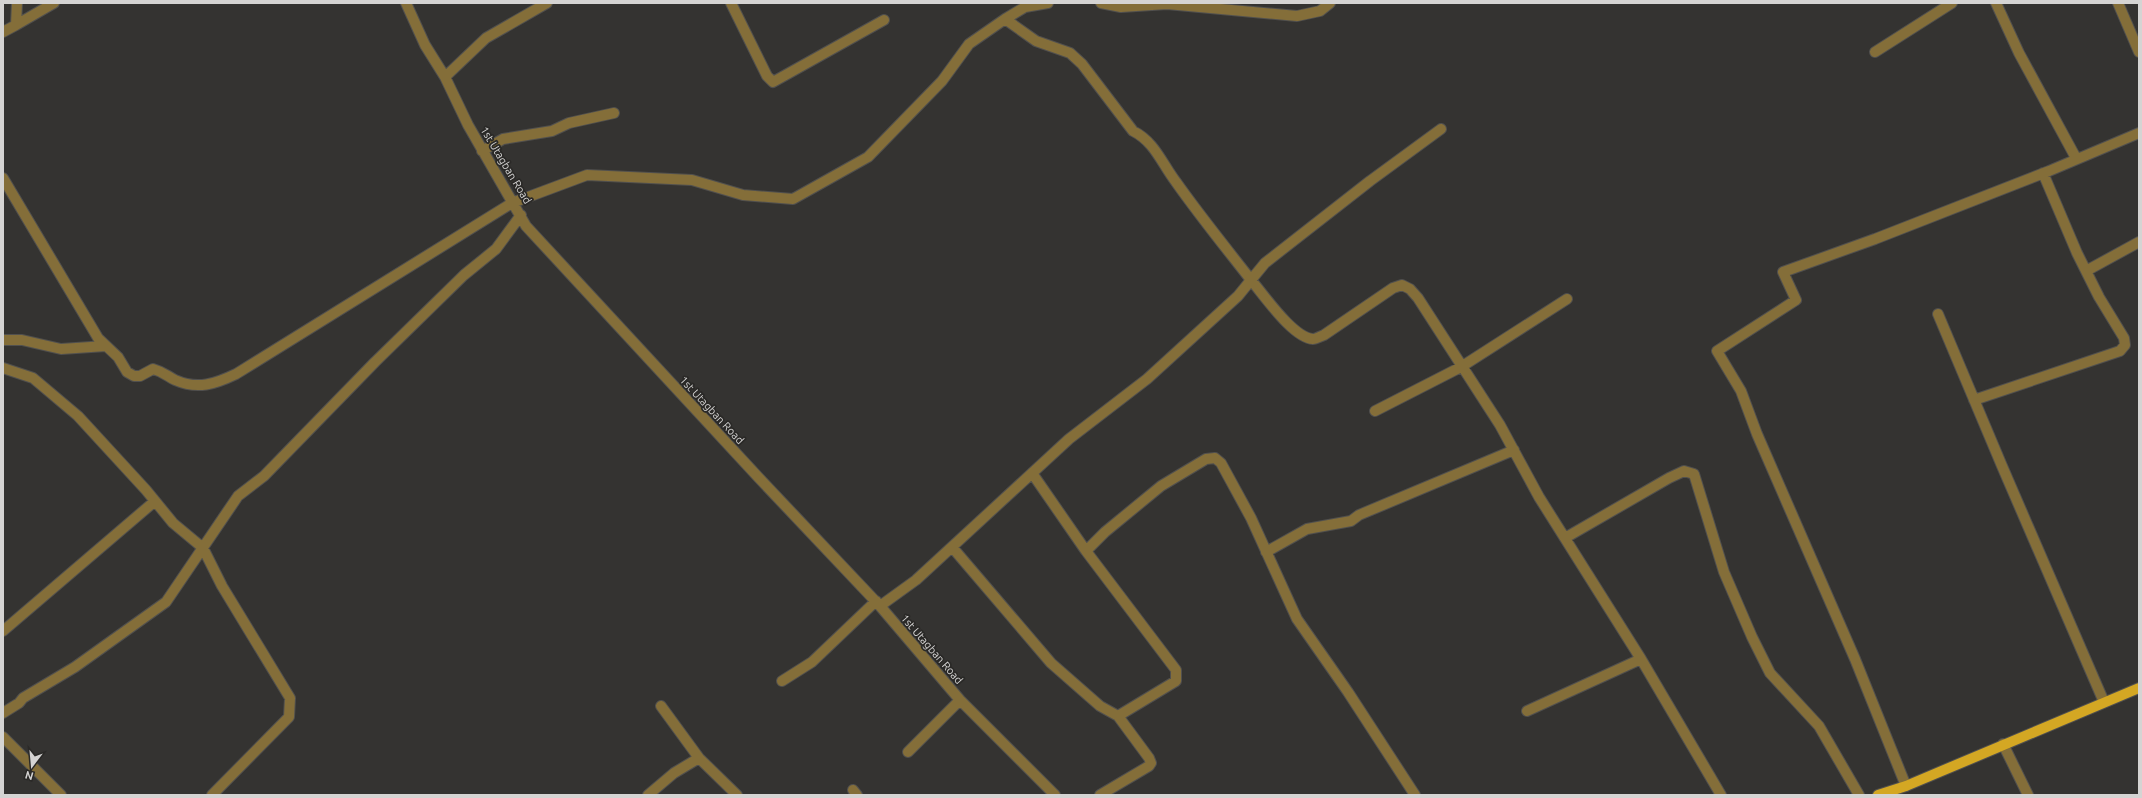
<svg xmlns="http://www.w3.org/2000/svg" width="2142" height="798" font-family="Ubuntu,sans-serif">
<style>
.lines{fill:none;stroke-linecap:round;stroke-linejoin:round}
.minor-casing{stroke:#51504e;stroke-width:12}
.major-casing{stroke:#51504e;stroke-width:12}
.minor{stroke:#846e39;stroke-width:10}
.major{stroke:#d4a723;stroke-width:10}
.labels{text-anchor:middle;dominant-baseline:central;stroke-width:3.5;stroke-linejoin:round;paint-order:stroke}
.street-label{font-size:11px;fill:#d5d4d3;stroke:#2a2927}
</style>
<rect width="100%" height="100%" fill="#343331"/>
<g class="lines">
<g class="minor-casing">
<path id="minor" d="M406,3L425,45L445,77L468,125L526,226L759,478L880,606L960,700L1055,795
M731,3L767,76L773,82L884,20
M1101,3L1121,7L1167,4L1297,16L1320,11L1330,3
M1996,3L2019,53L2076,158
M2118,3L2139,52
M16,25L54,3
M3,32L16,25L17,3
M1875,52L1952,3
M445,77L486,38L547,3
M1441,129L1370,181L1265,263L1251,280C1264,295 1293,338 1313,339C1316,339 1321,336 1324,335L1393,288L1402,285L1410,289L1418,298L1500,425L1539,497L1641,659L1721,795
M482,151L503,139L552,131L569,123L614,113
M3,178L98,338L118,357L127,372L134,376H140L153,369C164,372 167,376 175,380C198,390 215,384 236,374L512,203L587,175L692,180L743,195L793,199L868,157L942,81L969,44L1005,19L1025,7L1048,3
M2086,271L2139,242
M1938,314L2002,466L2104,702
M3,340H22L61,349L106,346
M3,368L33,378L78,416L146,490L173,523L203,548L222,586L290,698L289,717L212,795
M1974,400L2120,351L2125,345L2124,338L2099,297L2077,253L2043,173
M1375,411L1461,367L1567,299
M1032,473L1086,551L1176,670V681L1118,716
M1565,538L1669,478L1684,471L1694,474L1724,572L1752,637L1770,673L1819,726L1859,795
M952,547L1051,663L1100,706L1118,716L1149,758L1151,763L1149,766L1100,795
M1086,551L1105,532L1161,486L1206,459L1215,458L1221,463L1251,518L1297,619L1348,692L1415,795
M1266,552L1307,529L1351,521L1359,515L1514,450
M880,606L916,580L1069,439L1147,379L1238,296L1251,280C1226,248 1200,216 1176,182C1162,164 1155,142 1133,131L1082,64L1070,53L1036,41L1005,19
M3,631L155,501
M782,681L812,662L876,601
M661,706L699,758L737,795
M1527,711L1641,659
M3,713L19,703L23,698L75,667L166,602L238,496L264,476L375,362L464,275L496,249L521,215
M3,737L61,795
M2003,744L2028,795
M908,752L960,700
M1906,786L1855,659L1757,434L1741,391L1717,351L1796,300L1783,272L1875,239L2049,171L2139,133
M853,790L857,795
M648,795L674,773L699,758"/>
</g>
<g class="major-casing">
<path id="major" d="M1878,795L1906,786L2139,688"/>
</g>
<use href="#minor" class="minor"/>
<use href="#major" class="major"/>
</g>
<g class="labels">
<g class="street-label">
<text transform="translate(506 165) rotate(59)">1st Utagban Road</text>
<text transform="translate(712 410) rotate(47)">1st Utagban Road</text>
<text transform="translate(932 649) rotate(49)">1st Utagban Road</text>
</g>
</g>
<rect width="2142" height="798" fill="none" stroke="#d5d4d3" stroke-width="8"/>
<g transform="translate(32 766) rotate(196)" stroke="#2a2927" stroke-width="3" paint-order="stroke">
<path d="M0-3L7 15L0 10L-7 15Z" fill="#d5d4d3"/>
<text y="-6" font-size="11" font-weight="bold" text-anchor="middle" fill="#d5d4d3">N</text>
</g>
</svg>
